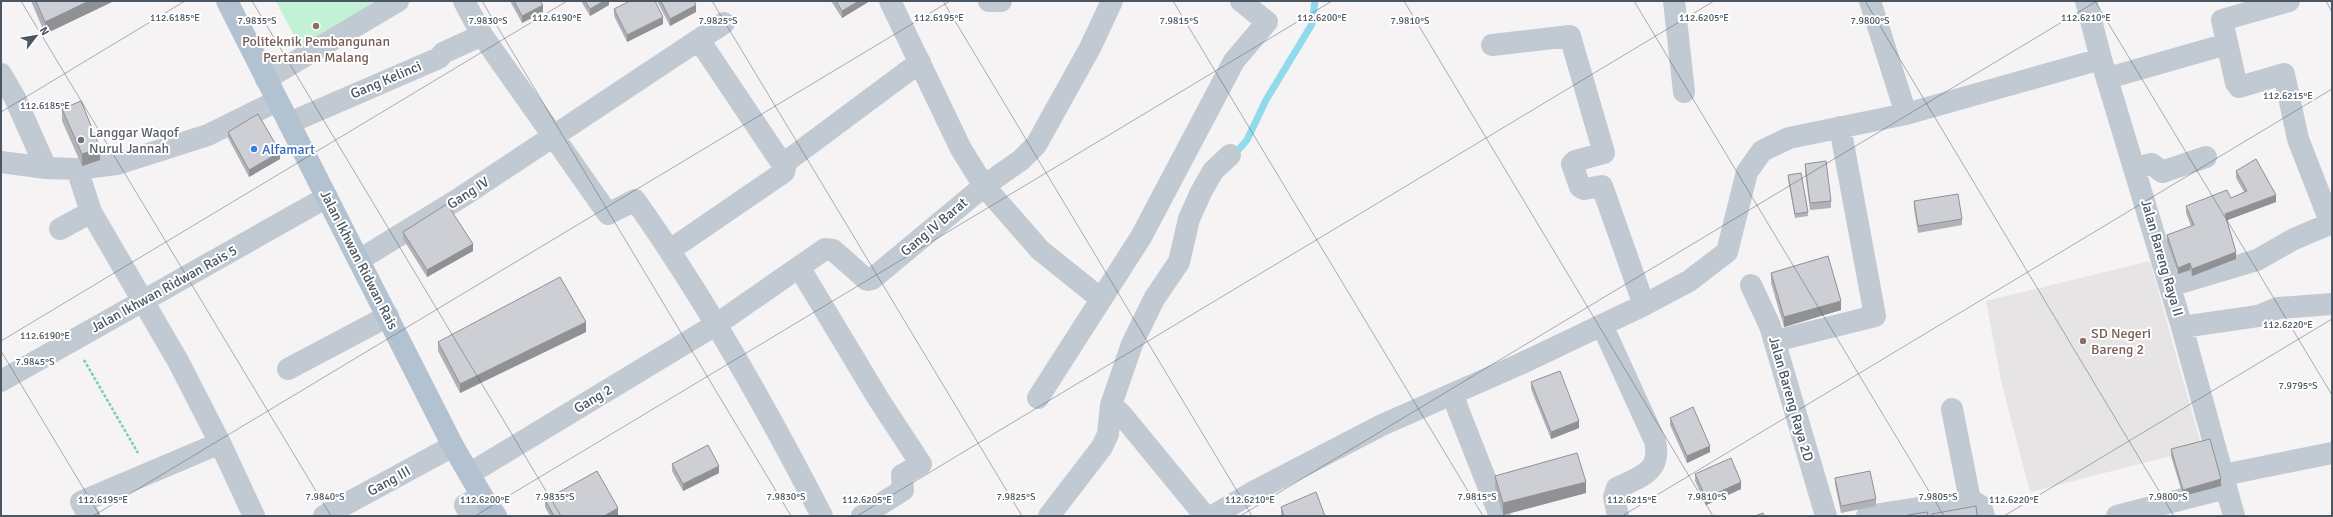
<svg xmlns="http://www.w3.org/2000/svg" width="2333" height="517" font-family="Signika,sans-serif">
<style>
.education{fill:#e6e4e5}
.green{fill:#c3f1d5}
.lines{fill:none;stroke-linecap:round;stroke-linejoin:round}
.stream{stroke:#90daee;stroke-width:7}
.path{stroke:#7ad0a6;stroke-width:2.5;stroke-dasharray:3 2;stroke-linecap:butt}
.minor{stroke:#c1cad2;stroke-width:22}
.major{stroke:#b3c2d1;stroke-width:22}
.wall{fill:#b0b2b7}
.shaded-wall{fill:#909195}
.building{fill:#cdcfd5;stroke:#909195}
.ticks{fill:none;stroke:#4a5661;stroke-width:1;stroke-opacity:0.45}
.education-dot{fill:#8d6e63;stroke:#fff;stroke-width:1.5}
.worship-dot{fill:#6b7280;stroke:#fff;stroke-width:1.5}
.shop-dot{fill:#3f7fe0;stroke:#fff;stroke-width:1.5}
.labels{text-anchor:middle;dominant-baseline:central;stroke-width:4;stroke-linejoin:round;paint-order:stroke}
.education-label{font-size:14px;fill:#785e54;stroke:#fff}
.street-label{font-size:14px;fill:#4a5661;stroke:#fff}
.worship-label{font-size:14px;fill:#5b616d;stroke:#fff;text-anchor:start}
.shop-label{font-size:14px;fill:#366cbe;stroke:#fff;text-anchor:start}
.ticks-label{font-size:10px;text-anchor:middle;fill:#4a5661;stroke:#fff;stroke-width:4;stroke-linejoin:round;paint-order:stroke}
</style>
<rect width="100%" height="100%" fill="#f5f3f3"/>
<path class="education" d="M2150,261L2202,448L2030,492L2001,381L1986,301Z"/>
<path class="green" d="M276,1H385L302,51Z"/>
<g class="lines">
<path class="stream" d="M1233,156L1247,140L1266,100L1312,24L1315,1"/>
<path class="path" d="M84,360L138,453"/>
<path class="minor" d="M464,1L482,35L608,214L635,200C706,300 766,407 822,516
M989,1H1001
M1674,1L1684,92
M1870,1L1906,114
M2086,1L2101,59L2182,327L2234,516
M2289,1L2222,20L2236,83L2239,87L2284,74L2298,139L2331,224
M1492,45L1570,36L1604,153L1575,161L1572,164L1580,187L1584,189L1602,186L1644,305
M1,74L15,98L46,168
M2108,78L2227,44
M266,79L398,1
M289,123L439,58L443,53L482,35
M1,162L46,168L77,169L117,164L208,135L277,101
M783,164L920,62
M2135,168L2152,164L2162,172L2206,157
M77,169L91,212L178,361L220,443L254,516
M60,229L91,212
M670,250L784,172L785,168L699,40
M359,260L460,198L724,23
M799,267L879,400L921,464L902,475L903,490L862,516
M1751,285L1770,326L1826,516
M2170,286L2257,260L2294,239L2332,223
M1101,299L1040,250L984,186L1021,160L1036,145L1090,48L1112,1
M1602,325L1655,441C1662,472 1640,477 1617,488L1614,497L1618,516
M2182,327L2258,316L2278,308L2332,304
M1775,341L1875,316L1840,127
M288,369L388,316
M1,381L327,197
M1454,394L1457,407L1500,516
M1038,398L1141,237L1234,61L1267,22L1241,1
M1111,405L1122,415L1205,516
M1952,409L1970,500
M469,474L717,324L825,249L833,250L867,280L872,279L984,186L961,149L890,1
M2223,475L2332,453
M89,516L81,502L220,443
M324,516L453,446
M471,516L465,505L482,496
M1049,516L1102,447L1108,434L1111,405L1132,344L1154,299L1179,262L1189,219L1201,192L1213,171L1230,155
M1213,516L1253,492L1382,425L1520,364L1644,305L1689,281L1727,252L1747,172L1762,151L1789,138L1906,114L2101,59
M1867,516L1970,500L1981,506L1984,516
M2117,516L2226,488"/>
<path class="major" d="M227,1L453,446L482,496L496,516"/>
</g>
<path class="wall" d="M31,1H114L45,34Z
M510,1H540L543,12L522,23Z
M581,1H609V5L590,16Z
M657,1H694L696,12L670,26Z
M831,1H870L842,18Z
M614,9L663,24L627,42L614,16Z
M62,109L100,160L82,166L62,121Z
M228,132L280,159L249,177L228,138Z
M1805,164L1831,201V208L1810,210L1805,171Z
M2236,171L2276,202L2227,220L2236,259L2192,276L2190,270L2178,274L2167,242V235L2191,226L2186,213V206L2231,198L2244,192L2236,178Z
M1788,175L1808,212V216L1795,218L1788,179Z
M1914,201L1962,219V225L1918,233L1914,208Z
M403,232L473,251L427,277L403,239Z
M1771,273L1841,310L1784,327L1771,283Z
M586,332L460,393L438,351V342Z
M1531,382L1579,428L1551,439L1531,389Z
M1670,418L1710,452L1687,463L1670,425Z
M2171,449L2221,486L2183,496L2171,456Z
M672,464L719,473L683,491L672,471Z
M1695,474L1741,489L1706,505L1695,481Z
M1495,476L1586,493L1503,515L1495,488Z
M1835,478L1876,499V506L1841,513L1835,484Z
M545,500L618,515L616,516H550L545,507Z
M1281,507L1325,516H1281Z"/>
<path class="shaded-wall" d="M89,1H114L45,34V22Z
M604,1H609V5L590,16V9Z
M859,1H870L842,18V11Z
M543,5V12L522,23V16Z
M696,5V12L670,26V19Z
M663,17V24L627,42V35Z
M100,148V160L82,166V154Z
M280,152V159L249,177V170Z
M2276,195V202L2225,221V214Z
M473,244V251L427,277V270Z
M2236,252V259L2192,276V269Z
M2190,263V270L2178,274V268Z
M1841,301V310L1784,327V317Z
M586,322V332L460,393V384Z
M1579,421V428L1551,439V432Z
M1710,446V452L1687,463V456Z
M719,466V473L683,491V484Z
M2221,479V486L2183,496V490Z
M1586,482V493L1503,515V503Z
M1741,482V489L1706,505V498Z
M618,508V515L616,516H604Z"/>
<path class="building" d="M36,1H89L45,22Z
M514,1H540L543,5L522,16Z
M585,1H604L590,9Z
M630,1H655L663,17L627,35L614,9Z
M661,1H694L696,5L670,19Z
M836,1H859L842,11Z
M81,101L100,148L82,154L62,109Z
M258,114L280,152L249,170L228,132Z
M2256,159L2276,195L2225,214L2236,252L2192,269L2190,263L2178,268L2167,235L2194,225L2186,206L2227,190L2231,198L2247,191L2236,171Z
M1826,161L1831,201L1810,203L1805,164Z
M1801,173L1808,212L1795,214L1788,175Z
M1958,194L1962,219L1918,226L1914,201Z
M447,204L473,244L427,270L403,232Z
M1828,256L1841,301L1784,317L1771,273Z
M560,277L586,322L460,384L438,342Z
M1560,371L1579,421L1551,432L1531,382Z
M1693,407L1710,446L1687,456L1670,418Z
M2210,439L2221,479L2183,490L2171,449Z
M708,445L719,466L683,484L672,464Z
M1577,453L1586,482L1503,503L1495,476Z
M1731,458L1741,482L1706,498L1695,474Z
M597,471L618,508L604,516H554L545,500Z
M1870,471L1876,499L1841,506L1835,478Z
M1316,492L1325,516H1284L1281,507Z
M1976,506L1977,516H1933L1932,514Z
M1927,512L1928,516H1908V515Z
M1763,513L1764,516H1755Z"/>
<path class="ticks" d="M21,1L331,516M252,1L561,516M482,1L791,516M712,1L1022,516M943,1L1252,516M1173,1L1483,516M1404,1L1713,516M1634,1L1944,516M1865,1L2174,516M2095,1L2332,395M2326,1L2332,12M1,112L185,1M1,341L567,1M1,351L100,516M93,516L950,1M475,516L1332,1M857,516L1714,1M1240,516L2097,1M1622,516L2332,89M2004,516L2332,319"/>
<g class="education-dot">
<circle cx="316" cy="26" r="4"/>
<circle cx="2083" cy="341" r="4"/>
</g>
<circle class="worship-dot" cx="81" cy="140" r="4"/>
<circle class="shop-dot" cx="254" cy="149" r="4"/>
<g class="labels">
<g class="education-label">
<text x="316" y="41">Politeknik Pembangunan<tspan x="316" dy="16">Pertanian Malang</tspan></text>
<text x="2091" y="333" text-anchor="start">SD Negeri<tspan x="2091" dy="16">Bareng 2</tspan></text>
</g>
<g class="street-label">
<text transform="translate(386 80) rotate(-23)">Gang Kelinci</text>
<text transform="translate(468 193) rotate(-33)">Gang IV</text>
<text transform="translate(934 227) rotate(-40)">Gang IV Barat</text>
<text transform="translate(2162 258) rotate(74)">Jalan Bareng Raya II</text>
<text transform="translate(359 260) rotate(63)">Jalan Ikhwan Ridwan Rais</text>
<text transform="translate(164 289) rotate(-29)">Jalan Ikhwan Ridwan Rais 5</text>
<text transform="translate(593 399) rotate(-31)">Gang 2</text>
<text transform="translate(1791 399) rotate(74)">Jalan Bareng Raya 2D</text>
<text transform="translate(389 481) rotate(-29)">Gang III</text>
</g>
<g class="worship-label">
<text x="89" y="132">Langgar Waqof<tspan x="89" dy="16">Nurul Jannah</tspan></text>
</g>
<g class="shop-label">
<text x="262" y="149">Alfamart</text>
</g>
</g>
<g class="ticks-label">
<text x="175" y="21">112.6185°E</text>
<text x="557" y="21">112.6190°E</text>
<text x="939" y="21">112.6195°E</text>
<text x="1322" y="21">112.6200°E</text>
<text x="1704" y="21">112.6205°E</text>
<text x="2086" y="21">112.6210°E</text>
<text x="257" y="24">7.9835°S</text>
<text x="488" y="24">7.9830°S</text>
<text x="718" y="24">7.9825°S</text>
<text x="1179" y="24">7.9815°S</text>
<text x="1410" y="24">7.9810°S</text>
<text x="1870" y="24">7.9800°S</text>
<text x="2288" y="99">112.6215°E</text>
<text x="45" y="109">112.6185°E</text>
<text x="2288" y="328">112.6220°E</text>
<text x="45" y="339">112.6190°E</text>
<text x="35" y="365">7.9845°S</text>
<text x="2298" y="389">7.9795°S</text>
<text x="325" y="500">7.9840°S</text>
<text x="555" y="500">7.9835°S</text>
<text x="786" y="500">7.9830°S</text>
<text x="1016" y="500">7.9825°S</text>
<text x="1477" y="500">7.9815°S</text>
<text x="1707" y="500">7.9810°S</text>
<text x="1938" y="500">7.9805°S</text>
<text x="2168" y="500">7.9800°S</text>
<text x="103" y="503">112.6195°E</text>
<text x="485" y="503">112.6200°E</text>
<text x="867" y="503">112.6205°E</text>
<text x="1250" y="503">112.6210°E</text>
<text x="1632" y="503">112.6215°E</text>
<text x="2014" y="503">112.6220°E</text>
</g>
<rect width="2333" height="517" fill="none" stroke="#4a5661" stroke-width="4"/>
<g transform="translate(36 36) rotate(59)" stroke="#ffffff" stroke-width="3" paint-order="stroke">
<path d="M0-3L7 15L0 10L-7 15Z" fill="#4a5661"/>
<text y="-6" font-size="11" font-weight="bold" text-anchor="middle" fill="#4a5661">N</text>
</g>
</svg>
